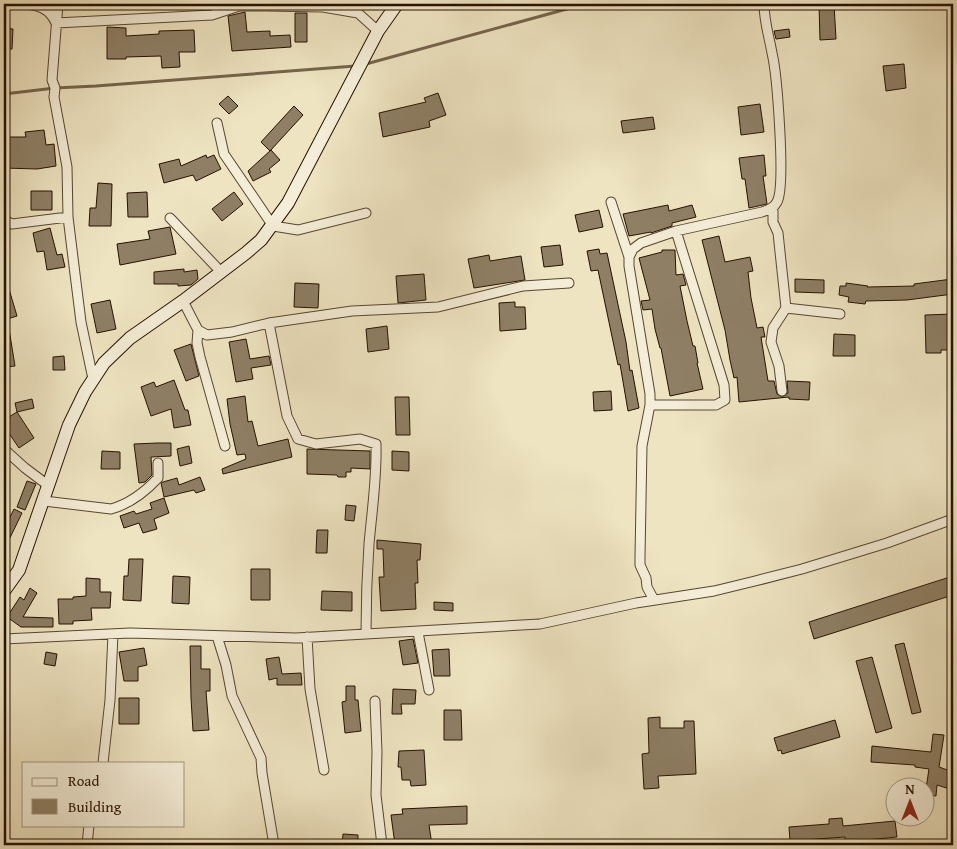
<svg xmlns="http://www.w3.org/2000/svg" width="957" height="849" font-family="'Gentium Book Plus',serif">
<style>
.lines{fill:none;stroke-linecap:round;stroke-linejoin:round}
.stream{stroke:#75644d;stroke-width:3}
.building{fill:#8e7f65;stroke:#261101}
.street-casing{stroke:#584631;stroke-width:11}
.secondary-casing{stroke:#261101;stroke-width:14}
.street{stroke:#f4edd7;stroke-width:9}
.secondary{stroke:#f4edd7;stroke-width:12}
</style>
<rect width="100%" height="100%" fill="#eee4c1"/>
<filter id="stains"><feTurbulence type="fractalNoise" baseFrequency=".004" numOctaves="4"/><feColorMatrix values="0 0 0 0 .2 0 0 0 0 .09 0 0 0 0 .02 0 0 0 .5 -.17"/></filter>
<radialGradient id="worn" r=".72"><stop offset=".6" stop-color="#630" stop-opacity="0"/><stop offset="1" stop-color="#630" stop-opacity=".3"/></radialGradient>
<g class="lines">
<path class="stream" d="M366,64L585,4
M4,94L55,88L96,86L355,66"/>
</g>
<path class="building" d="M819,4H834L836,39L820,40Z
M245,12L247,32L270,31V36L290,35L291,47L232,51L228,16Z
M295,13H307V42H295Z
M107,27L126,28V36L159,34V31L194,30L195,52H179L180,67L162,68L161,56L126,57V59H107Z
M4,28L13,29L12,49H4Z
M789,29L790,37L776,39L774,31Z
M904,64L906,88L886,91L883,66Z
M438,93L446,115L429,121L430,127L383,137L379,113L426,102L424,98Z
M228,96L238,106L229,114L219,104Z
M760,104L764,132L741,135L738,107Z
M294,106L303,115L270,151L261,142Z
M653,117L655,129L623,133L621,121Z
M44,130L46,145L54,144L56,166L37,169L4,168V137H26L25,132Z
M271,150L280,160L269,169L271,172L253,181L248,171Z
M206,155L207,158L214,155L221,169L196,181L193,175L164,183L159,164L179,159L181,166Z
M764,155L766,176H763L767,204L749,208L745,179H742L739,158Z
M98,183L112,184L111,226H89L90,208H96Z
M31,191H52V210H31Z
M147,192L148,217H128L127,193Z
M234,192L243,204L222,221L212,209Z
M668,205L669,211L692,205L696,217L672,223V226L651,233V232L629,236L623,214Z
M599,210L603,227L579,232L575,215Z
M170,227L176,254L120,265L117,244L150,239L148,231Z
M50,228L57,255L62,254L65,267L47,270L44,251L37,252L33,233Z
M719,236L725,262L750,257L753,271L748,272L751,298L757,328L763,327L765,337H761L768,381H774L777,394L782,397L788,393L787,381L810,382L809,400L789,399V397L739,402L737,377L734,378L730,360L725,330L702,240Z
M560,245L563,265L544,267L541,247Z
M599,249L600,254L607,253L626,342L630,371L632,370L639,408L628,411L620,364L618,365L598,270L591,271L587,251Z
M662,250H675L676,275L683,274L686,285L680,286L687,321L693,346H695L698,363H697L703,389L670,396L661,348H660L655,329L652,309L643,310L641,301L650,300L639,258L662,252Z
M489,255L490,261L521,256L525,280L474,288L468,259Z
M184,269V272L197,270L198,279L191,285L178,286V284H154V272Z
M424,274L426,300L398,303L396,276Z
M6,279L17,316L4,320V280Z
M795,279L824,280V293L795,292Z
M952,279L953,294L907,300L866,301L865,304L848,302L849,297L839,295L840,286H846V283L868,286L867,287L914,286V284Z
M295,283L319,284L318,308L294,307Z
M110,300L116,329L97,333L91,304Z
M515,302V307H525L526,329L500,331L499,303Z
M953,314V350H941V353H926L925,315Z
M387,326L389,349L368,352L366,329Z
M4,329H9L15,366L6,367L4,355Z
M834,334L855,335V356H833Z
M246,339L250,359L269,356L271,365L251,368L253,379L236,382L229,342Z
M191,344L199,376L186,381L174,350Z
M64,356L65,370H53V357Z
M174,380L185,410H188L191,425L174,428L171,409L151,416L141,387L154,382L156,387Z
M611,391L612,410L594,411L593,392Z
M245,396L248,422L252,421L258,446L288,439L292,457L223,474L222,469L246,459L245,454L237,455L230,424L227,399Z
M395,397H409L410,435H396Z
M32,399L34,408L17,412L15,403Z
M17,412L34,438L19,448L4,426V420Z
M157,443H171V456L151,457L152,475L145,482L139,483L134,444Z
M189,446L192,463L180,466L177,449Z
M307,449L370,451V469L351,468V472H346V477H338L337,475L307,474Z
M102,451L120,452V469H101Z
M392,451L409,452V471L392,470Z
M200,477L205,490L196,493L194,490L164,497L161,483L163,482L177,478L179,485Z
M27,481L36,484L25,510L17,507Z
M164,498L169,513L154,519L157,529L143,533L139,523L124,528L120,516L134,511L136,514L152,509L150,503Z
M346,505L356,506L354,521L345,520Z
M14,509L22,513L4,550V529Z
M317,530H328L327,553H316Z
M377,540L421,544L420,560H417L418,583H415L416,609L381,611L379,577H384L383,549H377Z
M129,559H143L141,601L123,600L124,576H128Z
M251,569H270V600H251Z
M173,576L190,577L189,604L172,603Z
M953,576V595L814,639L809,622Z
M86,578L100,579V592H111L110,608H91L92,620L73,621V624H59L58,599H73V597L86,596Z
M30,588L37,593L23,617L53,618V627H21L7,617L20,597L24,600Z
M322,591L352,592V611L321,610Z
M434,602L453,603V611L434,610Z
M413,639L418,663L403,665L399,641Z
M904,643L921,712L912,714L895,645Z
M190,646H201V669H210V691H206L209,730L193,731L191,698Z
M144,648L147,665L138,667V681H124L119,652Z
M449,649L450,676H434L432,650Z
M46,652L57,654L55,666L44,664Z
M279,657L282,674L301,673L302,685H277V678L269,680L266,659Z
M872,657L892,728L876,733L856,661Z
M346,686H355V700H358L361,731L345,733L342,702L346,701Z
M393,689L416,690L415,704H401L402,714H392Z
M119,698H139V724H119Z
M444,710H461L462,740H444Z
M660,717V728H684V721H694L696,774L658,776L659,788L644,789L642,754L649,753L648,718Z
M835,720L840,737L782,754L781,750L778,751L774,738Z
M933,734L944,735L939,767L953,772V790L937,785L936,796L925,795L929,769L915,767V765L871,762L872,746L931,752Z
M424,750L426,785L411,786L410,780H402L401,767H398L399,751Z
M467,806V824L429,825L432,845H395L391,815L403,814L402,809Z
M842,818L843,826L895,821L897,837L845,842V837L790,841L789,827L829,824V819Z
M343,834L358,835V845H342Z"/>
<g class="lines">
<g class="street-casing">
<path id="street" d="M24,4C39,5 50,9 56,23L212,15L239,6H267L323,7L358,13L378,31
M58,4L52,80L55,88L54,97L67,167L68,217L75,274L81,322L93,379
M217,123L224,154L273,226L298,230L366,213
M611,202L629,257V266L650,394V405L642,446L640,557V565L646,578L647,587L654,600
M773,207V222L778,233L786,308L773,328L771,342L779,366L782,391
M170,218L221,272
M4,220L12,224L68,217
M629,257L633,249L641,243L676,231L762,212C769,210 774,208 777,202C786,186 777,74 772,53C769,36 764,21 764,4
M183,301L198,330L207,335L232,332L269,323L352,311L438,307L523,286L569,283
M786,308L840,314
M269,323L287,416L298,439L316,444L360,439L376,444C377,478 372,510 369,544C367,574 366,604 366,633
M198,330L197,343L200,357L225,446
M650,405H716L725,400L724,385L676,231
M4,449L25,468L49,486
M44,501L111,509C129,504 145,492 158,478V463
M418,632L429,690
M217,636L226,665L232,696L261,758L262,773L274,845
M307,637L310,689L324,770
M4,639L130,633L296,638L540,624L636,603L714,591L755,581L802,569L887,543L953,519
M375,701L377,752L376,795L382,845
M103,763L110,700L113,634
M87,845L89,825"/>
</g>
<g class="secondary-casing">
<path id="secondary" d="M4,591L19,570L69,425L85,392L104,363L130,338L183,301L246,253L261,240L288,203L378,31L397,4"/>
</g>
<use href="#street" class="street"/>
<use href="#secondary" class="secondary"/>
</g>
<rect width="957" height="849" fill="none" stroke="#eee4c1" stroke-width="20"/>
<rect x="5" y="5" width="947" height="839" fill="none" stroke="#261101" stroke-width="2.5"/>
<rect x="10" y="10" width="937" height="829" fill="none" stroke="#261101"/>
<rect x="22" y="762" width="162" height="65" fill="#f4edd7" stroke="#a29581"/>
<rect x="32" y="778" width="25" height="8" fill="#f4edd7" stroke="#a29581"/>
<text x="68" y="786" font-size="15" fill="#261101">Road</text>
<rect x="32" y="799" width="25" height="15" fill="#8e7f65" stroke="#a29581"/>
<text x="68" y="812" font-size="15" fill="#261101">Building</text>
<g transform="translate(910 802)"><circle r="24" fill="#f4edd7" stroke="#a29581"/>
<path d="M0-4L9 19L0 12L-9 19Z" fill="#8f2418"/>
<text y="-8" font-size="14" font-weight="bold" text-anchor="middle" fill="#261101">N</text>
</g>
<rect width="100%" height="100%" filter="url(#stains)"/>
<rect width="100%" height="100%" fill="url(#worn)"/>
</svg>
